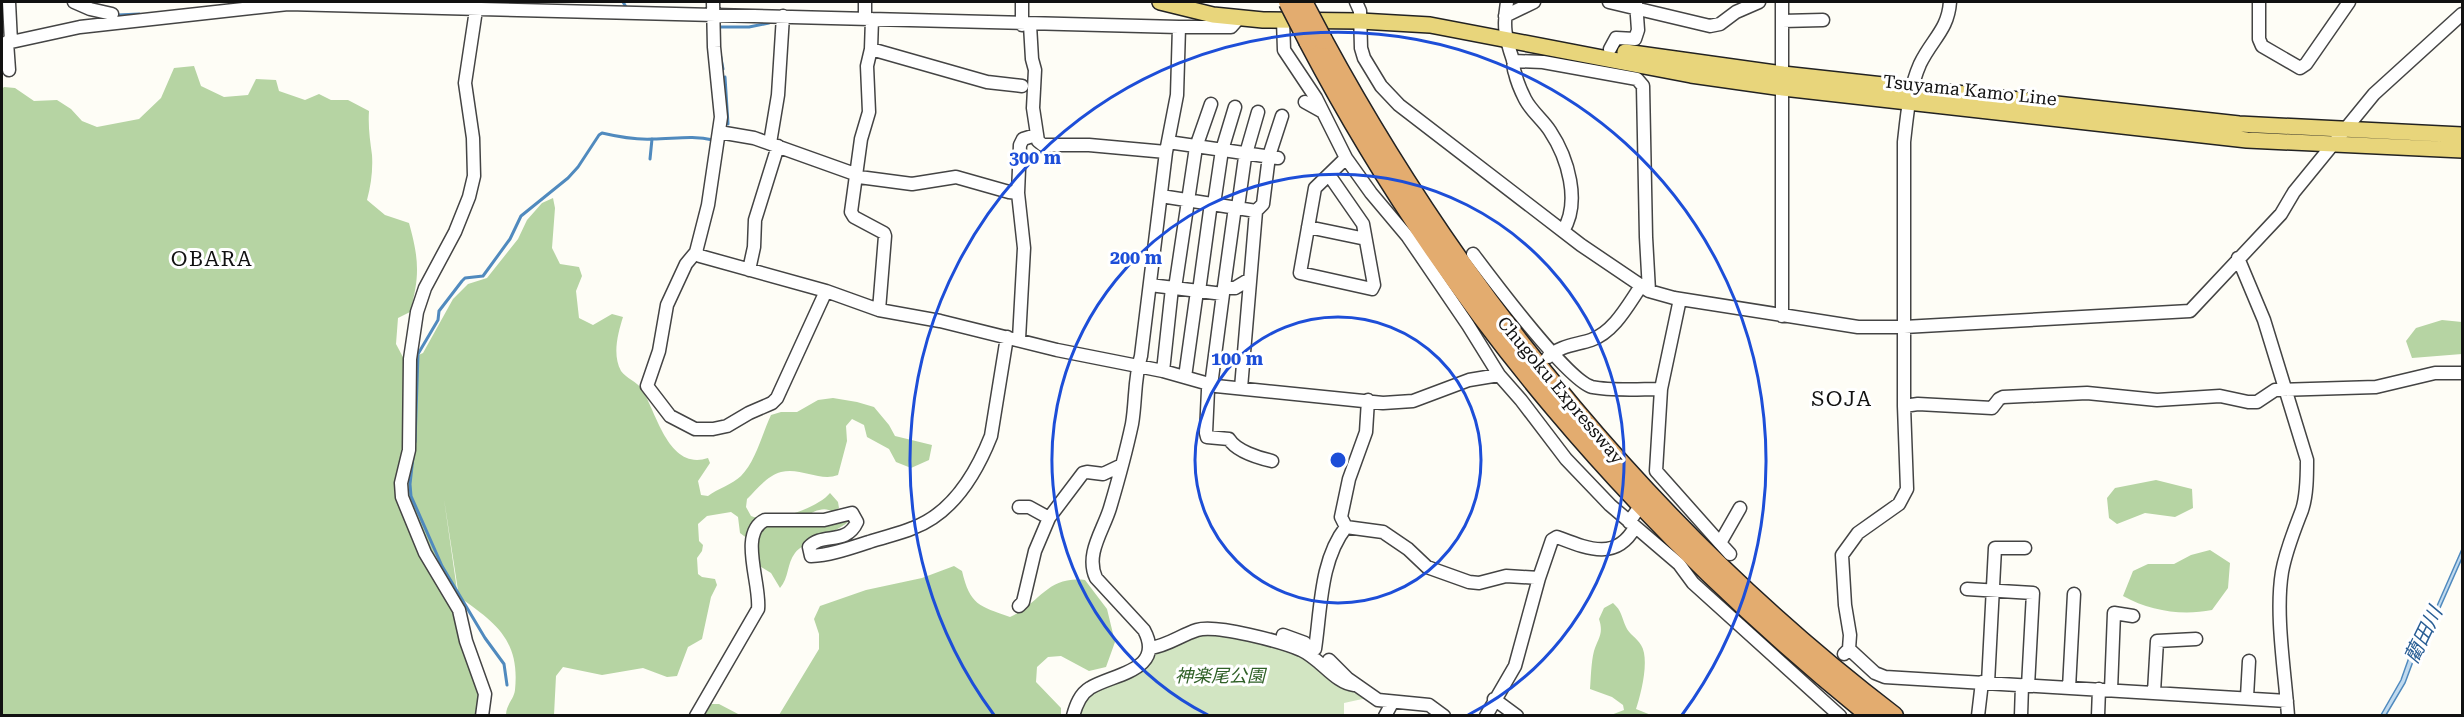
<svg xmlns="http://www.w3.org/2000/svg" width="2464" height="717" font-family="'Roboto Serif','Noto Sans JP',serif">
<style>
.green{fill:#d2e5c2}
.forest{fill:#b6d4a3}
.water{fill:#c0daef;stroke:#508abe;stroke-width:1.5}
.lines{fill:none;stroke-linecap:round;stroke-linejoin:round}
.stream{stroke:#508abe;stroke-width:3}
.minor-casing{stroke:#444;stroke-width:15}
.major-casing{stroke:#222;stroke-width:18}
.highway-casing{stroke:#222;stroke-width:21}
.minor{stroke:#fff;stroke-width:12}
.major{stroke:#e8d57b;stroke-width:15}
.highway{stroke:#e3ac6f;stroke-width:18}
.highway-bridge-casing{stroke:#222;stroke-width:21;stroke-linecap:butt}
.highway-bridge{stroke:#e3ac6f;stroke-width:18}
.ring{fill:none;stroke:#1d4ed8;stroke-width:3}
.labels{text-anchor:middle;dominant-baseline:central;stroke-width:6;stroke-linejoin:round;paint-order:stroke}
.street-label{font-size:18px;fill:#111;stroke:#fff}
.park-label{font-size:18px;font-style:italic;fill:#306128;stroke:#fff}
.water-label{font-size:20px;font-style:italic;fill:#285d94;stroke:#fff}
.quarter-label{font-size:21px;letter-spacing:1.5px;fill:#111;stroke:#fff}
.centre{fill:#1d4ed8;stroke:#fff;stroke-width:3}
.ring-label{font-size:18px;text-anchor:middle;font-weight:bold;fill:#1d4ed8;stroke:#fff;stroke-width:6;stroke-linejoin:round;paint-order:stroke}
</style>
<rect width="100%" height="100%" fill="#fefdf6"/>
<path class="green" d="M1219,634L1291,648L1355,688L1367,698L1344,703V715L1077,716C1092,679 1103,695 1130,677C1139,671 1146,662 1154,655C1173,641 1197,635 1219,634Z"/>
<path class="forest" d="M194,66L201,86L224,97L248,95L256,79L276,80L279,91L305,100L319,94L331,100H348L369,111C368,127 370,140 372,155C373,170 371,185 367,200L385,215L409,223C419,259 420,276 410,312L398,318L396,344L405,361L423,353L453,299L468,284L487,278L518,239L527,220L542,203L553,198L555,208L552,248L560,264L579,267L582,276L576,291L579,318L593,325L612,314L623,317C618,333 612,355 621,371C626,378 637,382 642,389C657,414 669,471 708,458L710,463L698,481L701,495L708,496C717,489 733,484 741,476C756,461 762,434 771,415L781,412H797L818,400L833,398L857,402L874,407L889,425L895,436L932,445L929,460L911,468L896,462L889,449L867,437L864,425L852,419L846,426L847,441L838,475C820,482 801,467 781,472C768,475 756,490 747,499L746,507L751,516C770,524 817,509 830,493L838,502L839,508L833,512C824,506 814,511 805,517L846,519L848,522C834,534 804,541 795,553C787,563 789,578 780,588L771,573L758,565L752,542L740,533L738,517L731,512L707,516L698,524L699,541L703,545L702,551L697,558L698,574L702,577L715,579L717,585L711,597L702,639L688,647L677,676L667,677L643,668L602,675L563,667L556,676L554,715H506C506,705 514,699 515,690C520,640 496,623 459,597L444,499L458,597L456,621L462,648L489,715L2,716V89L4,87L15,88L34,101L57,100L71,109L82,121L97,127L139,119L161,98L174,68Z
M2442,320L2462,322V354L2412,358L2406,341L2416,328Z
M2156,480L2192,489L2193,508L2175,517L2145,513L2117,524L2109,518L2107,498L2115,488Z
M2210,550L2230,563L2228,588L2212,610C2182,616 2150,611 2123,596L2133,571L2148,564H2174L2191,555Z
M954,566L962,571C970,605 979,606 1010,617C1041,603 1046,576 1085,580L1107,609L1115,642L1106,667L1089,671L1061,656L1048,657L1037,667L1036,682L1061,708V715H779L819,649V634L814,619L820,606L866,590L922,578Z
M1613,603C1622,611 1621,616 1626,627C1629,634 1637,638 1641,645C1650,659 1641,694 1636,709L1651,715H1611L1624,710L1623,705L1612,697L1590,689C1591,677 1591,663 1594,651C1598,638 1604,634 1599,619L1604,608Z
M711,704H719L740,715H705Z"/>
<path class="water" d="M2462,549V558L2435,619L2424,632L2405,683L2386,715H2381L2401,680L2417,635L2437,606Z"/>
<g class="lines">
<path class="stream" d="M623,2L626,7
M118,15L139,14
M717,27H749L769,23
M720,53L723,69
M725,77L728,124
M650,159L652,139
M415,442L418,354L438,320L439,311L462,281L465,278L483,276L510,239L521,216L568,178L578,167L599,135L602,133C619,137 635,140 653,139C673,139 693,135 713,140
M413,457L410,484L411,496L442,566L485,638L504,664L507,685"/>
<g class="minor-casing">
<path id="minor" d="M9,2L11,42
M74,2L90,9L112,14
M713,2L714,47L721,117L708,205L696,252L700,256L826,291L879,310L940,321L1057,350L1163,371L1216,386L1383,403L1413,401L1469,380L1499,375
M1022,2V25
M1356,2L1360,11L1361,48L1364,58L1381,86L1399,105L1581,245L1649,291L1674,298L1858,327H1904L2190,311L2281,214L2294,192L2374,94L2462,14
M1507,2C1503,26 1505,37 1513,60C1514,64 1513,69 1515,73C1517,82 1521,91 1525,99C1531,111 1543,120 1550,131C1568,158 1581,202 1563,231
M1609,2L1710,26L1720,24L1736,12L1759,2
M1782,2V316
M2259,2V39L2262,46L2300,68L2306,64L2349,2
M476,10L465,83L473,138L474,176L469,197L455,232L425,288L417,312L410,359L409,450L401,483L402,497L425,553L459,610L466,641L485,694L482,716
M1505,16L1534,2
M865,18V2
M872,19L871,49L867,66L869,112L861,139L851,212L854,217L884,233L885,236L879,310
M1283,20L1284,50L1316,98L1346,158L1371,193L1408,237L1468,325L1499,375L1521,400L1566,459L1610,505L1679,564L1693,583L1840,716
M1782,21L1823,20
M1030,25L1032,59L1035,70L1033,108L1038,141L1043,145H1089L1166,152
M7,42L9,70
M2,44L80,27L288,4L1179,27H1231L1239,18
M871,49L987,82L1022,86
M1610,49L1616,38L1635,39L1638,30L1636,2
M1513,61L1543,62L1637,79L1643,86L1646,237L1649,291
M1305,102L1323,112
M719,132L754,138L852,173L859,177L912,184L956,177L1009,192L1018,193L1020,145L1023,139L1036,135
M1168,142L1278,158
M770,143L778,95L783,16
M1329,175L1363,224L1374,285L1372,289L1300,273L1315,188L1346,158
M1018,193L1024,248L1019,339
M1161,196L1256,211L1241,388
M1214,204L1222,150L1235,107
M1238,207L1245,157L1258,112
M1256,211L1263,204L1269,156L1282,116
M1308,227L1361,238L1365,237
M696,252L686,264L667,305L659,351L647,386L670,416L695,429H713L727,426L749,413L772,403L777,398L826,291
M1473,254C1491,278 1568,381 1592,387C1611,391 1640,389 1661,389
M2238,258L2264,320L2307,460C2307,476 2307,495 2302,510C2294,531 2286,550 2282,572C2275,615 2285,672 2288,716
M749,270L754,247L755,220L778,146
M1150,285L1223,294L1235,207
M1175,288L1196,147L1211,104
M1224,288H1235L1250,279
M1199,291L1211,203
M1223,294L1212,378L1208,390L1206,433L1207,437L1229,439C1236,451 1259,458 1272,461
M1680,299L1661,389L1656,471L1720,543
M1548,357C1561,345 1576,345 1591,340C1614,332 1628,305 1641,286
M1163,371L1172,288
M1185,377L1197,291
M1904,406L1918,404L1992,408L1999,399L2003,397L2087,393L2157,400L2220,396L2248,402H2257L2275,390L2376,387L2435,373H2462
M1019,507H1029L1049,518
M1629,522L1636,512
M1346,527L1341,517L1349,479L1366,432L1368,400
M1730,554L1720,543L1740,508
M1967,589L2033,593L2028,686
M1019,606L1023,602L1035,551L1049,518L1083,473L1087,472L1103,474L1122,465
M1283,635L1305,643
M1150,648C1167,646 1181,635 1197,630C1216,624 1282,642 1301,650C1321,659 1335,683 1354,685
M1315,649C1321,609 1320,560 1346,527L1383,532L1408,549L1427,567L1469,582L1479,583L1506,576L1539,578
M1849,649L1875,673L1885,677L2287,701
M1844,654L1849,649L1850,635L1845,605L1842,555L1858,533L1899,504L1907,489L1904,406V142C1907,115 1909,89 1920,64C1932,39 1948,30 1950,2
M1329,660L1348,679L1378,700L1429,705L1444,716
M1988,683L1995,548H2025
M2069,688L2074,594
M2111,690L2114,613L2133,616
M2154,692L2157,641L2196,639
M2247,697L2249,661
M1494,699L1517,716
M696,716L758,609C761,584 738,533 765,520H824L852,513L857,522C846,546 822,532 809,547L811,556C831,555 850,548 869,542C883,537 899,534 913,528C953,513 976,474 991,436L1007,337
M1073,716C1076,705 1080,694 1090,688C1112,674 1166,671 1144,630L1096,578C1085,554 1103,531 1110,508C1118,481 1126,452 1132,424C1136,401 1134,378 1141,356L1166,152L1177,95L1179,27
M1385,716L1392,703
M1486,716L1515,666L1539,578L1552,540L1557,537C1586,548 1616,562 1635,527
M1978,716L1982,682
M2021,716L2022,685
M2098,716L2099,689"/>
</g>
<g class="major-casing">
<path id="major" d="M1160,2L1213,15L1263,20L1360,21L1430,25L1691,75L1783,88L2247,140L2462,150
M1625,52L1783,74L2239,124L2462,135"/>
</g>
<g class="highway-casing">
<path id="highway" d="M1323,40C1464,300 1658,536 1894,716
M1308,41C1449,309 1636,526 1871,716"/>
</g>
<use href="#minor" class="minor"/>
<use href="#major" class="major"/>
<use href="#highway" class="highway"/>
<g class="highway-bridge-casing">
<path id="highway-bridge" d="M1288,2L1308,41
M1303,2L1323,40"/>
</g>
<use href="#highway-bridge" class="highway-bridge"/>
</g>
<g class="ring">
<circle cx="1338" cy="460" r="143"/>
<path d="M1208 715A286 286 0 1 1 1468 715"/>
<path d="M994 715A428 428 0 1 1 1682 715"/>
</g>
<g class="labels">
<g class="street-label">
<text transform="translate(1970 90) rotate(6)">Tsuyama Kamo Line</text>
<text transform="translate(1561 390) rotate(50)">Chugoku Expressway</text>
</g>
<g class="park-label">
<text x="1220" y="675">神楽尾公園</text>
</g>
<g class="water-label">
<text transform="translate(2423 635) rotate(-64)">藺田川</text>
</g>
<g class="quarter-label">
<text x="212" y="259">OBARA</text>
<text x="1842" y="399">SOJA</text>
</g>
</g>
<circle cx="1338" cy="460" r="9" class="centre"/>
<g class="ring-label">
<text x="1035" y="164">300 m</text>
<text x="1136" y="264">200 m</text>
<text x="1237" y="365">100 m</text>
</g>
<rect width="2464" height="717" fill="none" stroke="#111111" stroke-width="6"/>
</svg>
